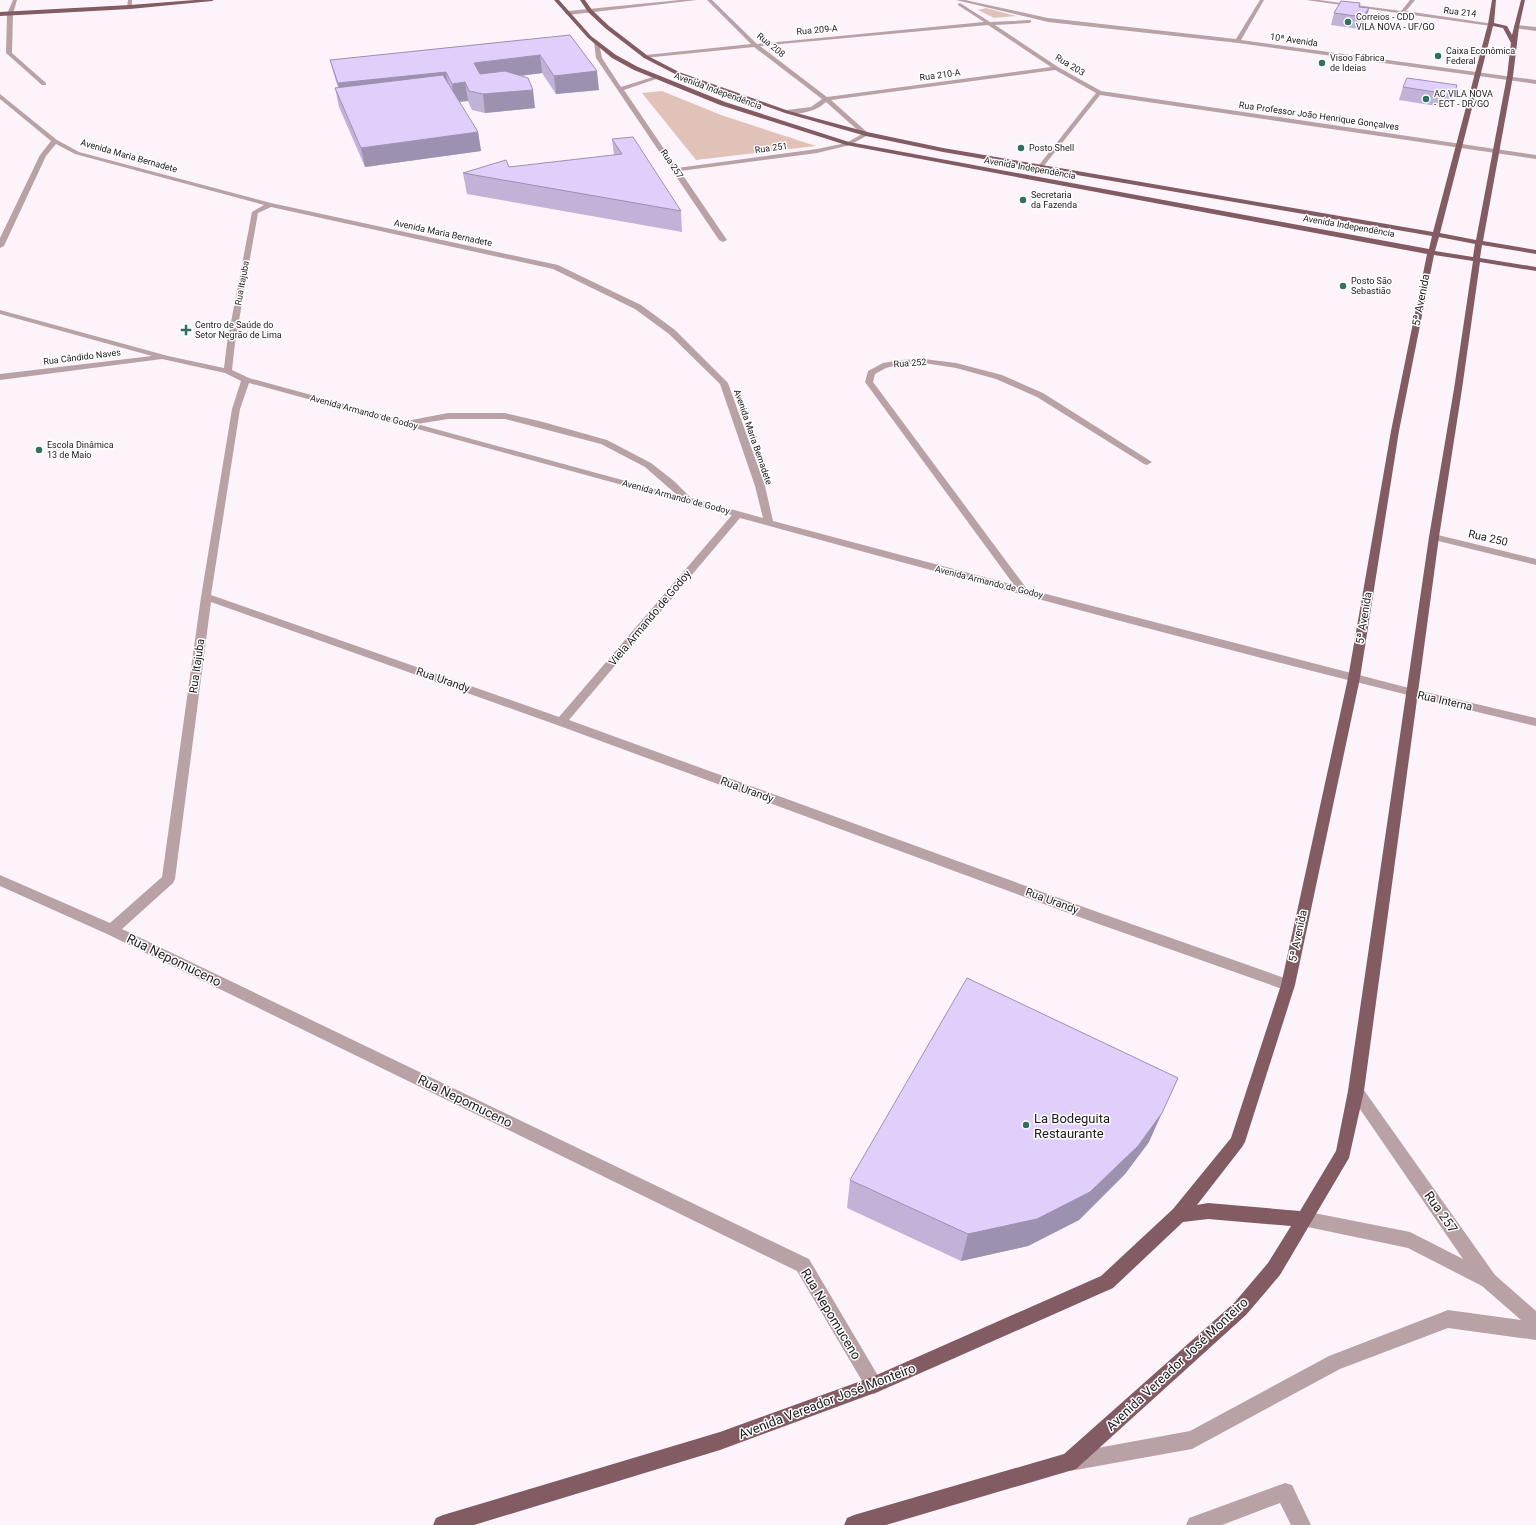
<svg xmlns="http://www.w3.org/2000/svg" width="1536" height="1525" font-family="Roboto,sans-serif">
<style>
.green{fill:#e1c2b9}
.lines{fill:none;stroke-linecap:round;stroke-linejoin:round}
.minor{fill:#b9a2a5;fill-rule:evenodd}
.major{fill:#825b63;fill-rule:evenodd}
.wall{fill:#c1b2d8}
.shaded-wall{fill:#9d91b0}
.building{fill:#e0cffb;stroke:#9d91b0}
.poi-dot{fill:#2f7060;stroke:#fff;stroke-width:1.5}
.labels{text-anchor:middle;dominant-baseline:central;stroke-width:3;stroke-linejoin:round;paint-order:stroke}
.far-street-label{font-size:9px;fill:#1d181c;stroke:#fff}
.far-poi-label{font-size:9px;fill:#1d181c;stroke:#fff;text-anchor:start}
.street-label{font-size:11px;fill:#1d181c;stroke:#fff}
.near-street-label{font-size:13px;fill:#1d181c;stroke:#fff}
.near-poi-label{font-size:13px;fill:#1d181c;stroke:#fff;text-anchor:start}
</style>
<rect width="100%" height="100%" fill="#fdf4fb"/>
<path class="green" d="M986,8L1016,16L994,18L978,10Z
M662,91L721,115L816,146L696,160L642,93Z"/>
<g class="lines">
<path class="minor" d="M13,0H17L13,14L12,53L46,83V85H42L6,53L7,14Z
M128,0H132V8L127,7Z
M680,0H697L568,15L565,13L568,11Z
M707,0H712L757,44L984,22L958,5V4L960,3L990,22L1031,20V22L1029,23L995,25L1058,67L1101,91L1536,155V159L1100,95L1043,167L1041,168L1038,166L1039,165L1096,93L1055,70L831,100L868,133V135L850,145L817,153L680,171L727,240L723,242L719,240L596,58L594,42L599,43L602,58L621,87L656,76L659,78L624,90L677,168L817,149L846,143L862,134L826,102C816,112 798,115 785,113V111L787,110L811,107L822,99L754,47L644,58L643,57L646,55L751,44ZM988,25L1051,67L827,97L760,46Z
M956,0H965L1048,18L1236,39L1260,0H1264L1241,40L1536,80V84L1238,43L1048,22Z
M1306,0H1319L1401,11L1410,0H1415L1406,11L1494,24L1491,26Z
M1516,25L1536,27V31L1514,28V26Z
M0,94L57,140L79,152L271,203L558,265L641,305L675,330L728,383L765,486L773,521L1014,585L865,382L868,371L883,363L901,360L924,359L956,363L1002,375L1043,393L1152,462L1147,465L1144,464L1037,397L996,379L956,368L924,363L901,364L886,368L875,374L873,382L1027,589L1413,689L1536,718V726C1269,663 1004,590 740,518L569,720L1103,914L1293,981L1295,985L1293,989L1288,991L1093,922L557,725L211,602L175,879L173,883L122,929L809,1259L880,1379L883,1385L880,1391L874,1394L868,1391L797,1271L107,934L0,886V875L110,923L162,877L201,597L232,409L241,381L225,373L162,359L0,380V374L152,356L0,314V310L168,356L224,368L227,343L252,212L264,205L75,154L56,144L46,156L4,246L0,248V238L40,155L51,141L0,99ZM271,207L553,269L635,309L669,334L720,384L755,486L763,518L691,498L674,481L651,463L607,440L543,422L505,413H448L406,421L249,378L232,370L235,343L258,213ZM249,383L732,515L559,717L211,595L240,409ZM448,419H505L601,444L645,467L677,495L417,424Z
M1434,534L1536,559V565L1430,539L1429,537L1430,535Z
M1356,1084L1361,1086L1495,1275L1536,1311V1340L1448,1328L1340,1369L1192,1449L1070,1471L1063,1469L1061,1462L1063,1455L1070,1453L1190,1431L1329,1356L1448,1310L1521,1320L1482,1286L1408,1248L1298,1225L1296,1219L1298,1213L1304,1211L1410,1232L1463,1259L1351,1096L1348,1091L1351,1086Z
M1285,1483L1292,1485L1311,1525H1291L1280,1503L1222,1525H1186L1189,1518Z"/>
<path class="major" d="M195,0H214L212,1L130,9L0,16V12L130,5Z
M554,0H559L591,36L616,55L638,67L725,102L849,142L1429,249L1432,236L943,152L866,136L785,113L675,74L644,58L605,28L588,12L580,0H585L592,10L609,26L648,56L679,72L789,111L867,132L943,148L1433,232L1488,24L1492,0H1496L1494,23L1507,26L1512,35L1521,0H1525L1519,27L1513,76L1483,241L1536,250V254L1482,245L1480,258L1536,267V271L1480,262L1462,389L1439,537L1364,1091L1349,1158L1280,1275L1246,1315L1076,1469L886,1525H844L847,1518L854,1515L1064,1454L1234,1303L1268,1263L1291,1226L1208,1219L1183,1222L1113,1288L880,1391L720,1450L474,1525H433L436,1518L443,1515L720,1432L872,1377L1101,1276L1173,1209L1231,1138L1281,985L1348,678L1391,431L1427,254L846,145L720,105L634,70L612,58L588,38ZM1493,26L1503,28L1511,43L1507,76L1476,240L1440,233ZM1439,237L1475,244L1473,257L1435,251ZM1434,255L1473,261L1454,389L1429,537L1348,1091L1336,1151L1300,1211L1208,1203L1197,1205L1242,1147L1245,1142L1295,985L1360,678L1399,431Z"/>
</g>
<path class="wall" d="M1359,7L1369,8L1366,20L1359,29L1331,25L1334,13Z
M570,35L599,90L556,94L542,73L521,76L535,108L485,113L472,110L468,101L459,102L478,132L481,151L365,167L339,107L335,88H338L335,78L330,60Z
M1457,85L1449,108L1399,100L1403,87Z
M612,139L681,211L682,232L467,194L463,173L614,155Z
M1149,1142L1125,1174L1079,1220L1028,1246L961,1261L847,1208L850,1180Z"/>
<path class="shaded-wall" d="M1369,8L1366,20L1359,29L1363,17Z
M540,55L542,73L477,81L474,63Z
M597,71L599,90L556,94L554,76Z
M446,72L449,90L342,102L338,83Z
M465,82L468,101L455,102L452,84Z
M533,90L535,108L485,113L483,94Z
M478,132L481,151L365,167L361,148Z
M1162,1113L1149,1142L1125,1174L1079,1220L1028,1246L961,1261L968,1234Z"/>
<path class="building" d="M1341,1L1360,3L1359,7L1369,8L1363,17L1334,13Z
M570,35L597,71L554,76L540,55L474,63L480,74L505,71L528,78L533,90L483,94L469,91L465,82L452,84L446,72L338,83L330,60Z
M443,75L478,132L361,148L335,88Z
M1407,78L1457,85L1454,95L1403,87Z
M633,137L681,211L463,173L506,160L509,167L622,154L612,139Z
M967,978L1178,1078L1162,1113L1138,1146L1090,1192L1037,1219L968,1234L850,1180Z"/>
<g class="poi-dot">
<circle cx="1348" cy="22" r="4"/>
<circle cx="1438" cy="56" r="4"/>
<circle cx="1322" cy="63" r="4"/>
<circle cx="1426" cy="99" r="4"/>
<circle cx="1021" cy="148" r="4"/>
<circle cx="1023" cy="200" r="4"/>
<circle cx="1343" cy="286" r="4"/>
<path d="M184 324h4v4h4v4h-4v4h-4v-4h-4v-4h4z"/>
<circle cx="39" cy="450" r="4"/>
<circle cx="1026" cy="1125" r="4"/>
</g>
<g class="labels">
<g class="far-street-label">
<text transform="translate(1460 12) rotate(7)">Rua 214</text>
<text transform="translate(817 30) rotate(-5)">Rua 209-A</text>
<text transform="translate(1294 40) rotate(8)">10ª Avenida</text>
<text transform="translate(771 45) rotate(39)">Rua 208</text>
<text transform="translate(1070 65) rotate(31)">Rua 203</text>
<text transform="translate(940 75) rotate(-8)">Rua 210-A</text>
<text transform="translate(718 91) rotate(20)">Avenida Independência</text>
<text transform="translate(1319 116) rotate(8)">Rua Professor João Henrique Gonçalves</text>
<text transform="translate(771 148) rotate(-8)">Rua 251</text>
<text transform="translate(129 156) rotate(16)">Avenida Maria Bernadete</text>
<text transform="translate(672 164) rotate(56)">Rua 257</text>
<text transform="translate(1030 168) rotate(10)">Avenida Independência</text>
<text transform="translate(1349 226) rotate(10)">Avenida Independência</text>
<text transform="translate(443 233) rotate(12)">Avenida Maria Bernadete</text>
<text transform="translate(242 283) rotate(-80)">Rua Itajuba</text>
<text transform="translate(82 357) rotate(-7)">Rua Cândido Naves</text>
<text transform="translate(910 363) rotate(-4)">Rua 252</text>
<text transform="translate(364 412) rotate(15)">Avenida Armando de Godoy</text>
<text transform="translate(753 437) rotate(71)">Avenida Maria Bernadete</text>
<text transform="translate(676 497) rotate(15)">Avenida Armando de Godoy</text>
<text transform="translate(989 582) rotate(14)">Avenida Armando de Godoy</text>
</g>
<g class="far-poi-label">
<text x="1356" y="17">Correios - CDD<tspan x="1356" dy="10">VILA NOVA - UF/GO</tspan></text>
<text x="1446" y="51">Caixa Econômica<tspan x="1446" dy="10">Federal</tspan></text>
<text x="1330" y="58">Visoo Fábrica<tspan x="1330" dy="10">de Ideias</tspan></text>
<text x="1434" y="94">AC VILA NOVA<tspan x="1434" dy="10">- ECT - DR/GO</tspan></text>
<text x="1029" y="148">Posto Shell</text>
<text x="1031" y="195">Secretaria<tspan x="1031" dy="10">da Fazenda</tspan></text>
<text x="1351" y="281">Posto São<tspan x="1351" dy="10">Sebastião</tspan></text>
<text x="195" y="325">Centro de Saúde do<tspan x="195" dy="10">Setor Negrão de Lima</tspan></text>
<text x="47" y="445">Escola Dinâmica<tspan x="47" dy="10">13 de Maio</tspan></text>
</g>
<g class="street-label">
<text transform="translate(1421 300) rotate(-79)">5ª Avenida</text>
<text transform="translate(1488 538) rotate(13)">Rua 250</text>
<text transform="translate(650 618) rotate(-50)">Viela Armando de Godoy</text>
<text transform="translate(1364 618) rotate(-81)">5ª Avenida</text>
<text transform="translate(197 666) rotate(-82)">Rua Itajuba</text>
<text transform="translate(443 680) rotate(19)">Rua Urandy</text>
<text transform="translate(1445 701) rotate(13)">Rua Interna</text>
<text transform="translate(747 790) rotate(20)">Rua Urandy</text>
<text transform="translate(1052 901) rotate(20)">Rua Urandy</text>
<text transform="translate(1298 936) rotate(-78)">5ª Avenida</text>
</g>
<g class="near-street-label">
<text transform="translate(174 960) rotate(26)">Rua Nepomuceno</text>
<text transform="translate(465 1101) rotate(26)">Rua Nepomuceno</text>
<text transform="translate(1441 1212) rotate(55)">Rua 257</text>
<text transform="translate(831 1314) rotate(59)">Rua Nepomuceno</text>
<text transform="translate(1177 1364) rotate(-43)">Avenida Vereador José Monteiro</text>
<text transform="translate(827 1401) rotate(-21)">Avenida Vereador José Monteiro</text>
</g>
<g class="near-poi-label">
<text x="1034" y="1118">La Bodeguita<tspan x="1034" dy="15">Restaurante</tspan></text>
</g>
</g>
</svg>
